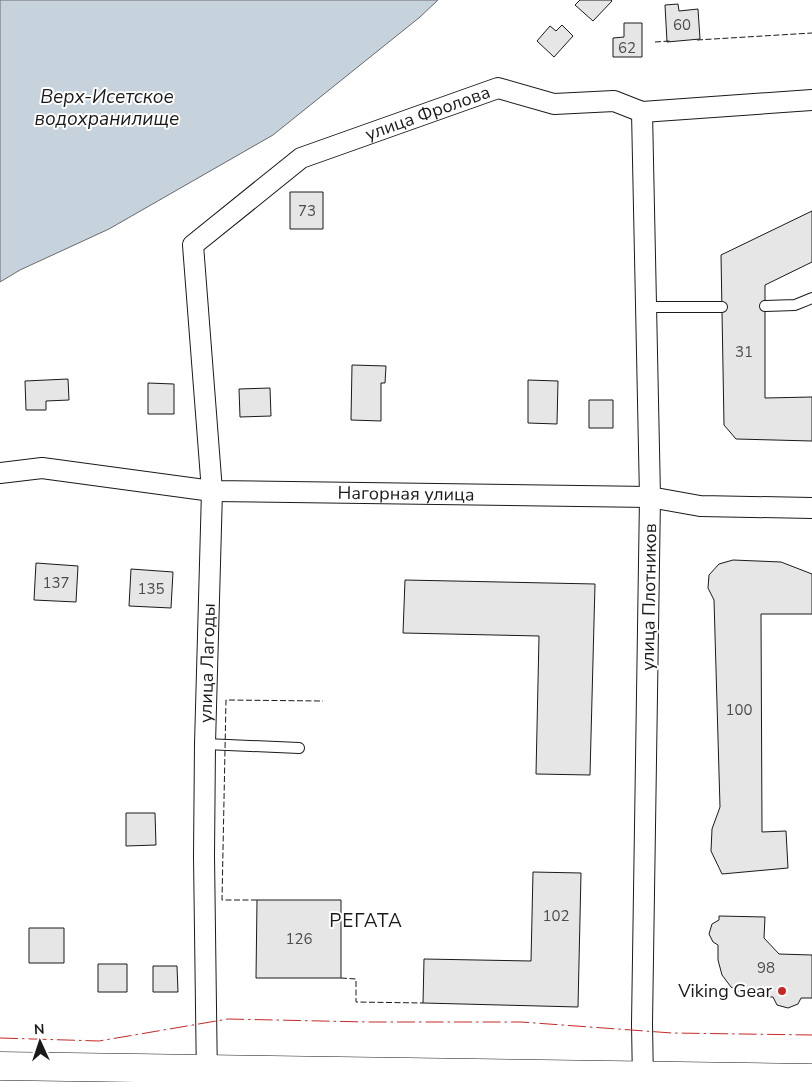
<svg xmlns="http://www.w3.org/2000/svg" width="812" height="1082" font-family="'Nunito Sans',sans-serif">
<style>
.water{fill:#c6d2dc;stroke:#6a6a6a}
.building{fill:#e6e6e6;stroke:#1a1a1a}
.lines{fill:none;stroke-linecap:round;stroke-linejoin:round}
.lane-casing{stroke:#1a1a1a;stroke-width:12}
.street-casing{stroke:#1a1a1a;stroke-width:22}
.secondary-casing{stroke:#1a1a1a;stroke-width:29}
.lane{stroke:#fff;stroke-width:10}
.street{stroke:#fff;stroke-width:20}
.secondary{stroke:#fff;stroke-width:28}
.fence{stroke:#1a1a1a;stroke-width:1;stroke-dasharray:6 2.5;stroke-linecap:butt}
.power{stroke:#c62828;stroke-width:1;stroke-dasharray:18 4 2.5 4;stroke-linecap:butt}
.poi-dot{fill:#c62828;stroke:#fff;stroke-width:2}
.labels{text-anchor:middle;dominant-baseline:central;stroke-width:4;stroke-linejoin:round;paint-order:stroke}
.number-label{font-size:15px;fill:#4d4d4d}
.street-label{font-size:18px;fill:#1a1a1a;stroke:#fff}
.poi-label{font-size:18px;fill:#1a1a1a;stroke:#fff;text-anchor:end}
.water-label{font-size:19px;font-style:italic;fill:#1a1a1a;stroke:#fff}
.neighbourhood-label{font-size:19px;letter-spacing:1px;fill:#1a1a1a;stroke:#fff}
</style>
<rect width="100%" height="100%" fill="#fff"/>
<path class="water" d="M0,0H438L420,17L273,135L109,229L20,270L0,282Z"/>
<path class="building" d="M580,0H611L612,1L593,21L575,5Z
M678,4L679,11L698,9L700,39L667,42L665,5Z
M624,23H642V57H613V38L624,37Z
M562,25L573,36L554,57L537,41L550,26L556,31Z
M290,192H323V229H290Z
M812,211V262L765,285V398L812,397V441L736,439L724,425L721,255Z
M352,365L386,366L385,383H381V421L351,420Z
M68,379L69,400L46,401V410H26L25,381Z
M528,380L558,381L557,424L528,423Z
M148,383L174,384V414H148Z
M270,388L271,416L240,417L239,389Z
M589,400H613V428H589Z
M733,560L781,562L812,574V614H761L762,832L786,831L788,868L722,874L711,851L712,829L720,807L714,600L708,588L709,575L719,564Z
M36,563L78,566L76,602L34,600Z
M131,569L173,572L171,608L129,606Z
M405,580L595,584L590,775L536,774L539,636L403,633Z
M126,813H155L156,845L126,846Z
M533,872L581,873L578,1007L423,1003L424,959L531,961Z
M257,900H341V978H256Z
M719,916L765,917L764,938L779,954L812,955V998H801L798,1004L788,1008L777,1005L773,997H756L745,995L731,987L722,975L718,960V945L713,942L709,934L712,924L719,920Z
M29,928H64V963H29Z
M98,964H127V992H98Z
M153,966H177L178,992H153Z"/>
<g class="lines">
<g class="lane-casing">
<path id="lane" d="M765,306L795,305L812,298
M647,307H722
M205,744L299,748"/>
</g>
<g class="street-casing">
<g id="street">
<path d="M642,112L650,497L642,1024L643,1082"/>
<path id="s1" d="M0,473L42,468L212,491L650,497L700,506L812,508"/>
<path id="s2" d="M207,1082L204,856L205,744L212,491L193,245L301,158L498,88L554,104L614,101L642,112L812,100"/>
</g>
</g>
<g class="secondary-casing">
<path id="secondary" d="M0,1066L812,1078"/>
</g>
<use href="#lane" class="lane"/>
<use href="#street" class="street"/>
<use href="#secondary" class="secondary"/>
<path class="fence" d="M697,40L812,33
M655,42L670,41
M257,900H222L226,700L323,701
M341,978L356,979V1002L423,1003"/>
<path class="power" d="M0,1038L99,1041L228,1019L368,1022H521L672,1033L812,1035"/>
</g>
<circle class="poi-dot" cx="782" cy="991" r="5"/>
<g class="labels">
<g class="number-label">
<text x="682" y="25">60</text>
<text x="627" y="48">62</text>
<text x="307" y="211">73</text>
<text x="744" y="352">31</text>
<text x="56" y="583">137</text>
<text x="151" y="589">135</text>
<text x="739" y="710">100</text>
<text x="556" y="916">102</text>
<text x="299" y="939">126</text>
<text x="766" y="968">98</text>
</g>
<g class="street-label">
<text stroke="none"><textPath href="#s2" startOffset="1111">улица Фролова</textPath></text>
<text stroke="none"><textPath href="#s1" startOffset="408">Нагорная улица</textPath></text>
<text transform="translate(649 597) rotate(-89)">улица Плотников</text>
<text stroke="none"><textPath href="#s2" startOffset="419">улица Лагоды</textPath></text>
</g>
<g class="poi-label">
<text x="772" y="991">Viking Gear</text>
</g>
<g class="water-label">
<text x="107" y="97">Верх-Исетское<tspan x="107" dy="22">водохранилище</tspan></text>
</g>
<g class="neighbourhood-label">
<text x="366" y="921">РЕГАТА</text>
</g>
</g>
<g transform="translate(40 1042) rotate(357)" stroke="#ffffff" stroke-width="4" paint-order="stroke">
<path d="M0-4L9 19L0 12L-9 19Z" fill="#1a1a1a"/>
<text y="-8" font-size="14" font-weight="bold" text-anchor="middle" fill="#1a1a1a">N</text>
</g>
</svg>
